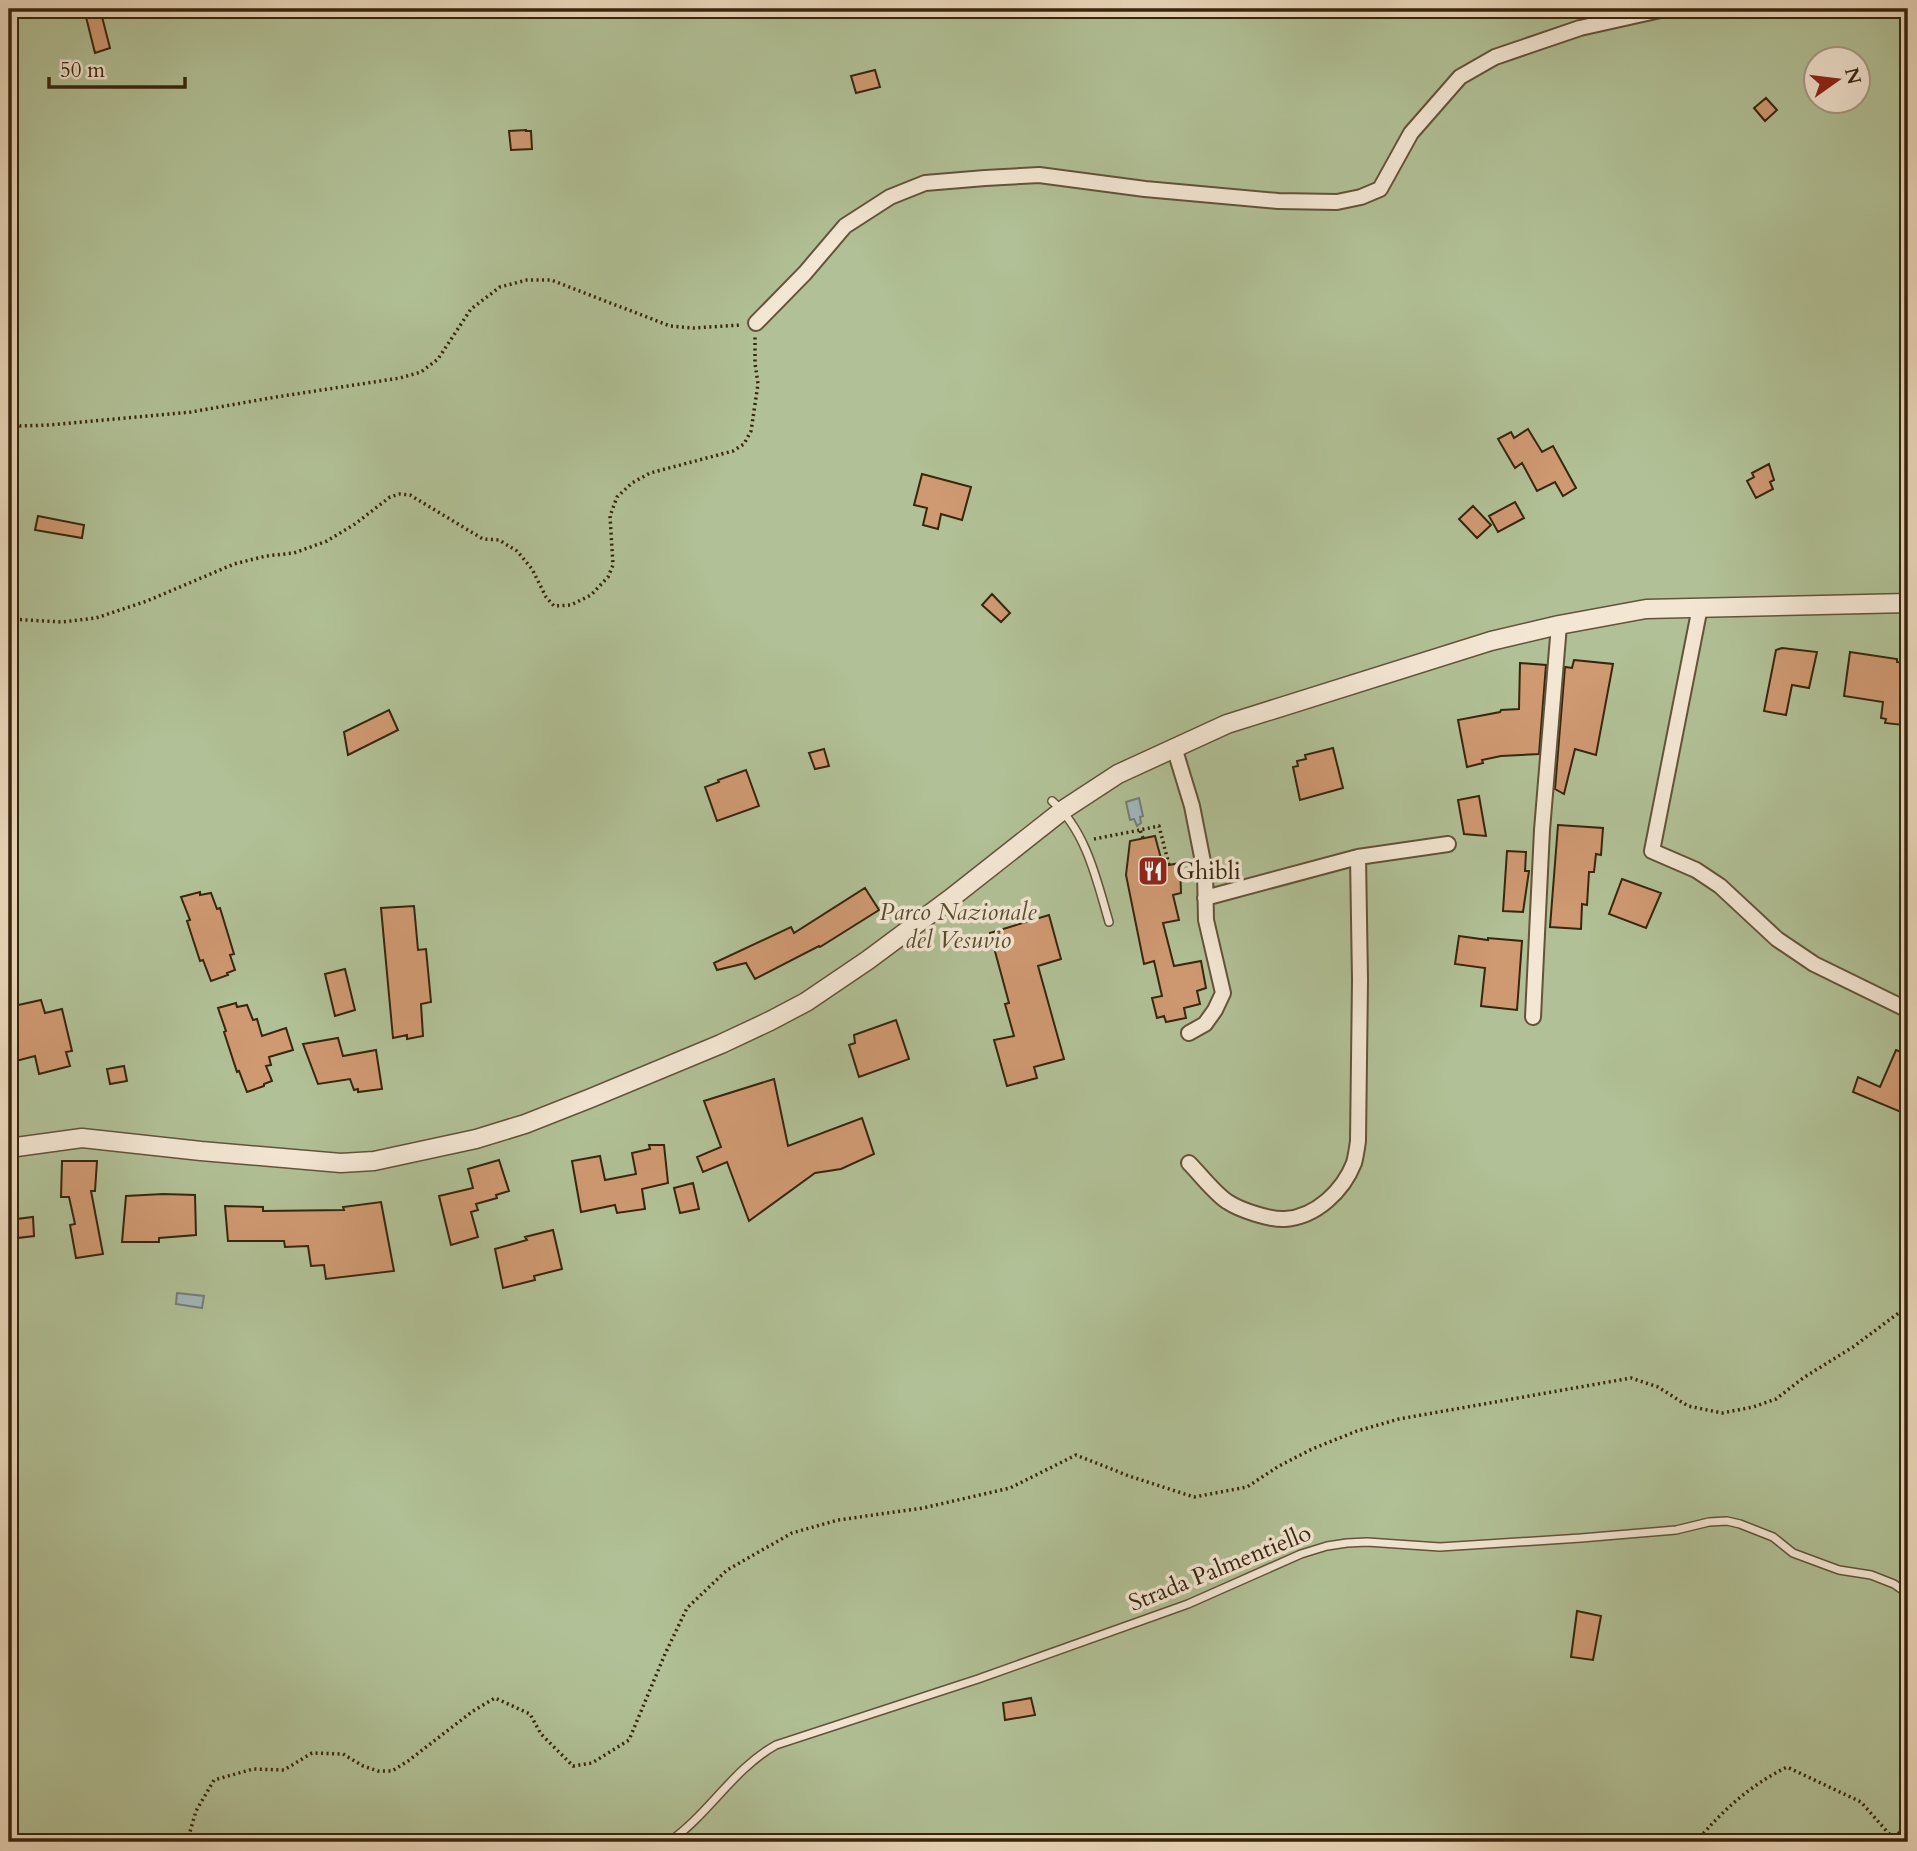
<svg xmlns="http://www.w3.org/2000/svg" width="1917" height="1851" font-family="Cardo,serif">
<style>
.green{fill:#b1c096;stroke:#747252;stroke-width:2;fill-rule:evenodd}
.water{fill:#9fb7bd;stroke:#757d77;stroke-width:2}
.building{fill:#cf9972;stroke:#37250d;stroke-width:2}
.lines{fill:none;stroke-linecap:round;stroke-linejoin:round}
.service-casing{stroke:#645239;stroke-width:10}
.minor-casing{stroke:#645239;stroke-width:18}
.tertiary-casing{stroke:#645239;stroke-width:21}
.path{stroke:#37250d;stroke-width:3.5;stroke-dasharray:2 3.5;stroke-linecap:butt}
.service{stroke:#f3e6d3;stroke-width:7}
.minor{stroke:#f3e6d3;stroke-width:14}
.tertiary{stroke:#f3e6d3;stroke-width:18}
.labels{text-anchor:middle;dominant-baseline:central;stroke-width:7;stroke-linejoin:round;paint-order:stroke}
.poi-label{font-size:24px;fill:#37250d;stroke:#f3e6d3;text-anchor:start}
.park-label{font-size:24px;font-style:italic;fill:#564c2f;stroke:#f3e6d3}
.street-label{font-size:24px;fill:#37250d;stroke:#f3e6d3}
</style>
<rect width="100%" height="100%" fill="#ecd9bc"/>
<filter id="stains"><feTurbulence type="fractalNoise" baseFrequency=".00286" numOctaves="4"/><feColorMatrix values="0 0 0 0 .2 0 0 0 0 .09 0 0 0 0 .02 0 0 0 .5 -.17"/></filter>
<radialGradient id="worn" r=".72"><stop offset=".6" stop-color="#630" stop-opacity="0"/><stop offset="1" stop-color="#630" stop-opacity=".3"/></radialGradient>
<path class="green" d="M9,9H1908V1842H9ZM1815,60H1857V102H1815Z"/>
<path class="water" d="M1139,798L1143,816L1140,817L1141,823L1137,826L1134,819L1130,820L1126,802Z
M177,1293L204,1296L202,1308L176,1304Z"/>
<path class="building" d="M84,9H100L110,48L95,53Z
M875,70L880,87L856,93L851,76Z
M1766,98L1777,110L1765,121L1754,108Z
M526,130V131H531L532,149L511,150L509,131Z
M1528,429L1542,452L1553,446L1576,488L1563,496L1555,482L1537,491L1522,463L1515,468L1498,439L1511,432L1514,438Z
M1769,464L1774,480L1770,482L1773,489L1756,498L1747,481L1754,477L1752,473Z
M922,474L971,487L962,520L941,514L938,529L923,525L927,508L914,505Z
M1515,502L1524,518L1498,532L1489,516Z
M1473,506L1491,525L1477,538L1459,519Z
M38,516L84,525L82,538L35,530Z
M992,594L1010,613L1001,622L982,605Z
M1782,648L1817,652L1809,688L1792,685L1786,715L1764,711L1776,650Z
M1850,652L1897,659V662L1908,664V711L1907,722L1903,721V725L1885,723L1886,719L1881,718L1883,702L1844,696Z
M1574,660L1613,664L1596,755L1575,749L1564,794L1555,789L1565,667L1572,668Z
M1520,663L1546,665L1539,754L1501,756L1482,760L1483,763L1467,767L1458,720L1500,712L1501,710L1519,709Z
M389,710L398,730L348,755L344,732Z
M1333,748L1343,788L1300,800L1293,767L1298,766L1297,761L1306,759L1305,755Z
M824,749L829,766L815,769L809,753Z
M746,770L759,806L717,821L705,787L719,782L718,780Z
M1479,796L1486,836L1464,834L1458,800Z
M1558,825L1603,828L1601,855L1596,854L1594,872H1589L1587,905L1582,904L1581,929L1550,927Z
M1155,836L1163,866L1180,863L1181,893L1173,895L1179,920L1163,923L1174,966L1201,961L1206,988L1197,991L1200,1004L1184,1008L1186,1018L1166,1022L1164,1016L1157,1018L1152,998L1162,996L1154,961L1144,964L1126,875L1130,841Z
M1507,851L1526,852L1525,871H1529L1523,912L1503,911Z
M1622,879L1661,893L1646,928L1609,914Z
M865,888L879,910L820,947L819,946L755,979L746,963L717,970L714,963L791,927L794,933Z
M200,892V895L211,893L217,909L220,908L234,954L230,955L235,970L227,973L228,975L211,981L203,960L200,961L187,921L190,920L181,897Z
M414,906L418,950L426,949L431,1002L421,1004L423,1036L407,1039V1035L393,1038L381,908Z
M1049,915L1061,959L1038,966L1064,1059L1034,1067L1037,1078L1007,1086L994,1040L1014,1036L1005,1004L1009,1003L990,933Z
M1459,936L1488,940V938L1522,941L1517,1010L1481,1006L1485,968L1455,964Z
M345,969L355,1010L335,1016L325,974Z
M41,1000L45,1013L62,1009L72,1051L66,1052L70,1066L39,1074L35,1056L12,1062L9,1047V1007Z
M236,1003L237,1007L247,1005L253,1020L257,1019L262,1036L286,1028L293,1050L269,1057L271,1065L266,1066L272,1081L264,1084V1086L247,1092L239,1071L237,1072L224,1032L226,1031L218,1008Z
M896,1020L909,1059L859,1077L849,1045L855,1043L854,1035Z
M338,1038L343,1056L376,1050L382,1089L358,1092V1089L354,1090L350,1079L318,1084L303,1044Z
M1896,1050L1908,1055V1084L1902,1097L1906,1099L1901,1112L1853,1092L1858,1077L1880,1087Z
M124,1066L127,1081L110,1084L107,1069Z
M774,1079L788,1146L862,1118L874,1154L841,1169L815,1173L749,1221L727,1162L703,1172L697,1157L721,1147L704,1101Z
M649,1145H664L668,1183L642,1189L645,1209L617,1213L615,1205L581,1212L572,1161L600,1156L605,1180L636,1174L632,1153L650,1149Z
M499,1160L509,1191L496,1195L497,1198L476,1204L478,1210L471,1212L478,1237L451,1245L439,1196L473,1188L468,1169Z
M62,1161H97L95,1191H91L103,1254L76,1258L70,1225L75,1224L69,1197H61Z
M693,1183L699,1209L680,1213L674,1188Z
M163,1194L195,1195L196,1235L159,1238V1242H122L126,1196Z
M381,1202L394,1271L326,1279L324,1265L311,1266L308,1246L285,1247L284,1241H228L225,1206L263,1207V1211L344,1210L343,1207Z
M33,1217L34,1236L9,1239V1220Z
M553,1230L562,1269L534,1276L535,1280L503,1288L495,1249L527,1240L525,1237Z
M1577,1611L1601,1616L1593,1660L1571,1657Z
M1031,1698L1035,1715L1005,1720L1003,1703Z"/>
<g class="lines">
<g class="service-casing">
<path id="service" d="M1052,801C1086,830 1097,881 1109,922
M669,1842C709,1814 733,1769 776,1745L978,1679L1188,1604L1301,1554L1327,1546L1347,1543L1367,1542L1440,1547L1581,1538L1676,1530L1709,1522L1727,1521L1740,1524L1773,1537L1793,1553L1839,1570L1871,1575L1894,1584L1908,1594"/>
</g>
<g class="minor-casing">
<path id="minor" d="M756,323L805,273L845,226L890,197L925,183L985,178L1039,175L1145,189L1278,201L1337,202L1361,197L1380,189L1411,133L1460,77L1495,57L1580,28L1665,9
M1700,607L1652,851L1696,870L1720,886L1777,939L1814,964L1908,1010
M1174,747L1192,806L1205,872L1206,920L1223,993L1215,1010L1205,1024L1189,1033
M1205,898L1358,857L1448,844
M1533,1017L1542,830L1559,625
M1189,1163C1199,1173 1216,1195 1228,1202C1240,1210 1270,1220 1285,1219C1316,1217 1343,1191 1354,1163C1356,1156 1357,1148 1358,1141L1360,980L1358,857"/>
</g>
<g class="tertiary-casing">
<path id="tertiary" d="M9,1148L82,1138L201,1151L341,1163L374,1161L476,1139L525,1124L591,1098L721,1044L770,1021L806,1002L868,960L950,899L1063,810L1118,774L1227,724L1491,641L1559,625L1646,609L1908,603"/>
</g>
<path class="path" d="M9,422L21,426L49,425L191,412L276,397L400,378L421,372L438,359L471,309L500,287L527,280H551L670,326L693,328L741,325
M9,619L62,622L96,618L147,601L234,564L266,556L294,553L327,541L355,524L390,497L400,494L410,495L483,539L499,540L517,551L532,569L546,597L554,606L571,605L591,595L608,577L613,565L610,516L617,497L632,483L650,473L733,451L744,444L751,431L758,384L755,363V336
M1143,838L1140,830L1159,826L1169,865
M1094,839L1140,830
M187,1842L196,1811L214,1780L253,1769L284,1770L312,1753L343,1754L363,1766L378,1771H392L408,1761L473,1711L495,1698L530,1714L541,1734L573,1766L592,1763L629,1740L665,1654L687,1608L727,1570L792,1533L838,1520L923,1508L1010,1488L1076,1455L1129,1476L1194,1497L1247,1487L1279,1466L1312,1449L1357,1431L1399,1419L1631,1378L1658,1387L1688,1406L1722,1413L1753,1407L1776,1399L1803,1378L1853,1347L1908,1306
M1696,1842C1723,1810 1749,1786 1787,1767L1861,1802L1891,1836L1908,1830"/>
<use href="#service" class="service"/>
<use href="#minor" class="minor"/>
<use href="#tertiary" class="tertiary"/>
</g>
<defs>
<g id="restaurant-square" transform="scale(1.575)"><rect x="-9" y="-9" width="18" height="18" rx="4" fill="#8f2418" stroke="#f3e6d3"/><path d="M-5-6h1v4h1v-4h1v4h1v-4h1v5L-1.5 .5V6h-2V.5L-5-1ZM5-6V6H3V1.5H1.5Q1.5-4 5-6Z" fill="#fff"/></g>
</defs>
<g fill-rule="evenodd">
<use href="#restaurant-square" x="1153" y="871"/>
</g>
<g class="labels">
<g class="poi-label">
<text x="1176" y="871">Ghibli</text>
</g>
<g class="park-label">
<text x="958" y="912">Parco Nazionale<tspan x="958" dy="28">del Vesuvio</tspan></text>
</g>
<g class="street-label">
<text transform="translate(1220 1568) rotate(-22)">Strada Palmentiello</text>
</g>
</g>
<rect width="1917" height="1851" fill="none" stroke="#ecd9bc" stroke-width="35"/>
<rect x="10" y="10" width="1896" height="1830" fill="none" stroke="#37250d" stroke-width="3.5"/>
<rect x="18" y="18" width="1882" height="1816" fill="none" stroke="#37250d" stroke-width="2"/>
<g transform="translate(1837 80) rotate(76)"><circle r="33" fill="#f3e6d3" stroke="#a89984" stroke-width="2"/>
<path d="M0-5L12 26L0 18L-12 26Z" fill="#8f2418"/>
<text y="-10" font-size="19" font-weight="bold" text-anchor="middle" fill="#37250d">N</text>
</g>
<path d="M49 77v10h136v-10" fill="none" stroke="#37250d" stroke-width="3.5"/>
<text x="60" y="77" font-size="21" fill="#37250d" stroke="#f3e6d3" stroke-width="5" paint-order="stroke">50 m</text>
<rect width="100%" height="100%" filter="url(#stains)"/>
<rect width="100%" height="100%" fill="url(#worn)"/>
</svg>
